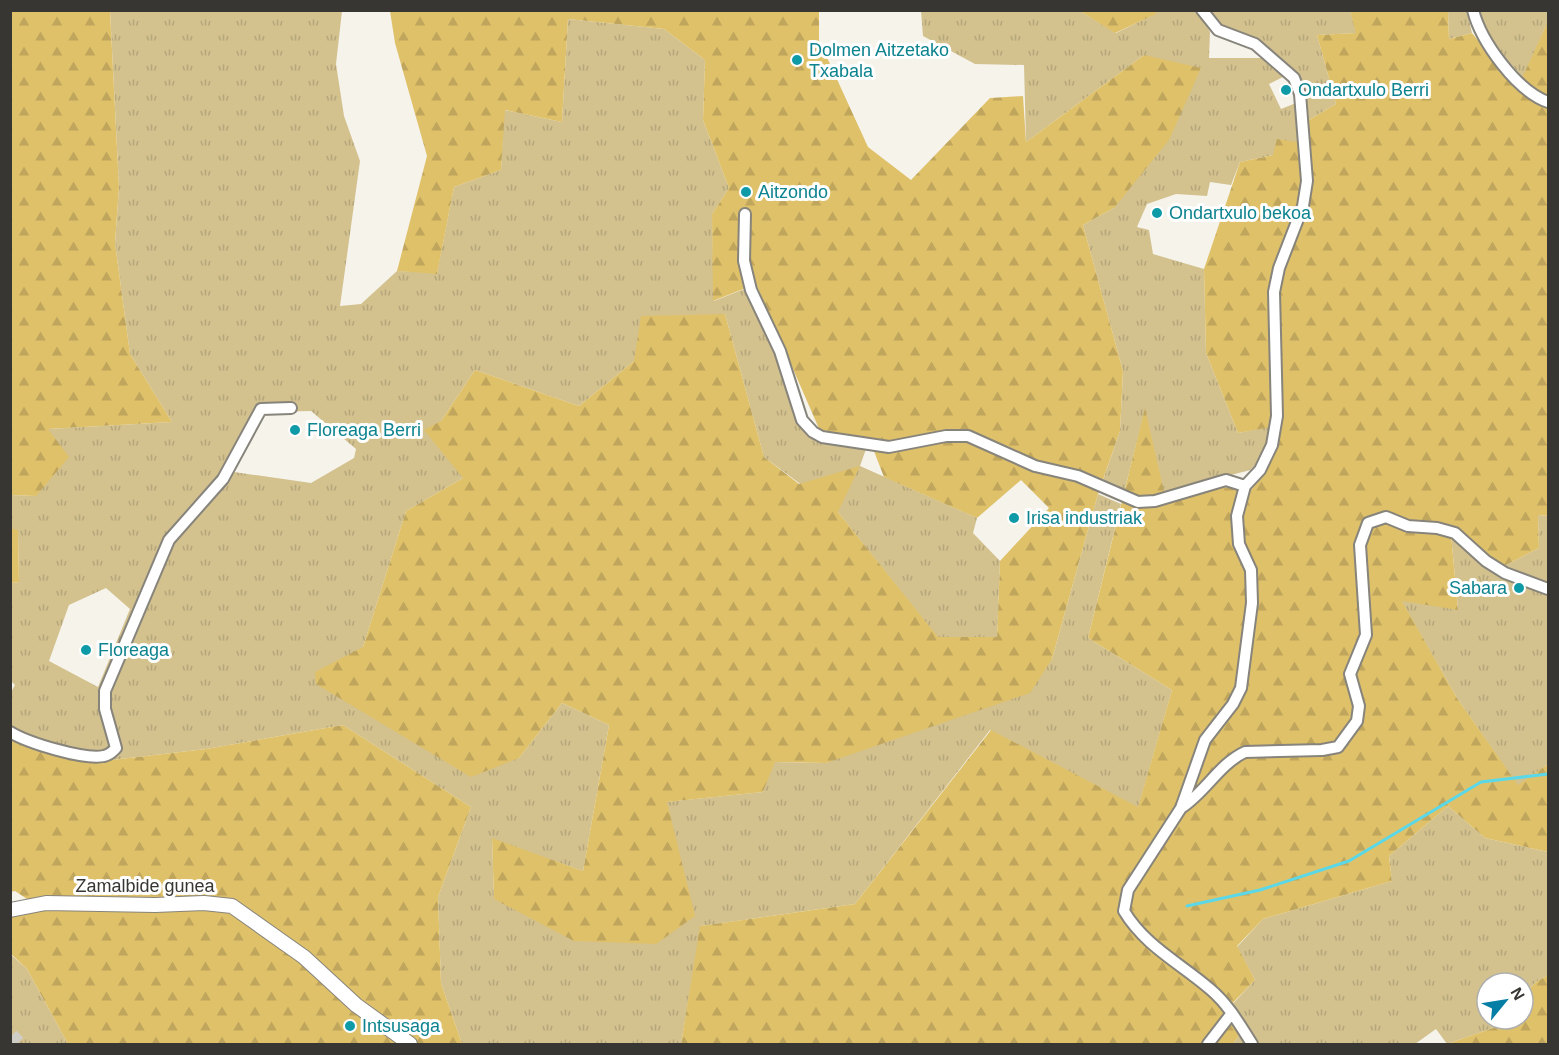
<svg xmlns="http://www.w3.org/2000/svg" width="1559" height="1055" font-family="Helvetica,sans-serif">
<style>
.grass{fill:url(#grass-tufts);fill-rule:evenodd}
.forest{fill:url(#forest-firs)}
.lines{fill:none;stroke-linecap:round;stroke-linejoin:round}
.stream{stroke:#5bd8e8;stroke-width:3}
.highway-tunnel{stroke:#d0cdc6;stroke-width:18;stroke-dasharray:18 9;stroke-linecap:butt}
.street-casing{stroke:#87847c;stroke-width:14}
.secondary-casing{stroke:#87847c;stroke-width:16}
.street{stroke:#fff;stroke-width:10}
.secondary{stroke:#fff;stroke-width:14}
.culture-dot{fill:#0f9aa8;stroke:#fff;stroke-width:2}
.labels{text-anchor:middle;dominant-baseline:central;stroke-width:6;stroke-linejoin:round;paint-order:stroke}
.culture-label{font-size:18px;fill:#0d838f;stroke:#fff;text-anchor:start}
.street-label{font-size:18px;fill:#373632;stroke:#fff}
</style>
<defs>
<pattern id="grass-tufts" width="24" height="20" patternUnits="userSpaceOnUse" patternTransform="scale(1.5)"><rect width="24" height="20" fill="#d3c18e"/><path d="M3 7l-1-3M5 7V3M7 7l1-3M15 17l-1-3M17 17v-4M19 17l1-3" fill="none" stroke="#b6a67b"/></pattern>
<pattern id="forest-firs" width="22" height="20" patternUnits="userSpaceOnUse" patternTransform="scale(1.5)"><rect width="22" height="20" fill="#dfc16a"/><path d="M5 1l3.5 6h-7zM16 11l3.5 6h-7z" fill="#c0a65c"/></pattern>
</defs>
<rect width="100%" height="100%" fill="#f6f3eb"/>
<path class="grass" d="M110,10L342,11L336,64L344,116L360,161L340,306L361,304L397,271L437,273L454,187L501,170L504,110L562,122L568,19L664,29L705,60L703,120L729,188L712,214L714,301L747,288L777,354L804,429L866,449L860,466L977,518L973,533L1000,561L997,638H938L838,512L764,457L725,314L634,361L579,406L475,370L441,421L463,478L406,511L363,647L519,758L562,703L609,725L583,871L492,839L494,899L694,915L666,802L763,792L774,762L826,763L1052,659L1098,494L1121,504L1088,638L1172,690L1138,808L990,730L855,904L701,926L681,1044H462L441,983L438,897L471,807L343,725L206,749L112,760L58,755L11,744V692L15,685L10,680L11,583L19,582L18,531L11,528V495L36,496L48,429L172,422L130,354L115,243L119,187ZM311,411L356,449L354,458L311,483L234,472L263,412ZM106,588L130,609L98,687L49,661L69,605Z
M921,11H1080L1116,33L1155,14L1156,11H1198L1210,32L1209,58H1263L1285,76L1269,84L1281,109L1296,103L1301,143L1273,155L1240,162L1231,185L1210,182L1207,196L1176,194L1147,204L1137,227L1149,230L1153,254L1204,269L1206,353L1238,433L1272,426C1269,445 1264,458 1250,470L1164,493L1145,410L1123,496L1102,483L1120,431L1123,371L1083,225L1114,208L1144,55L1026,142L1024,65L975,64L923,36Z
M1206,11H1350L1357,33L1317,35L1336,104L1307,121L1303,87L1297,74L1227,32Z
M1448,11H1467L1472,33L1449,39Z
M1477,11H1548V21L1523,78L1488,38Z
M1538,515L1548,516V586L1502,567L1539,548Z
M1451,534L1495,572L1548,595V764L1518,786L1457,698L1401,600L1458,609Z
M1448,806L1485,838L1548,852V975L1536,982L1523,996V983H1487V1019H1502L1493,1028L1447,1044L1436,1029L1415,1044H1233L1240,1034L1227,1010L1255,980L1237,947L1263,919L1392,881L1389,856Z
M10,954L27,969L68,1044H11Z"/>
<path class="forest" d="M11,10L110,11L119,187L115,243L130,354L172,422L48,429L69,457L36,496L11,495Z
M390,11H819V40L868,147L911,180L990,98L1023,96L1026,142L1144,55L1201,68L1169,140L1114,208L1083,225L1123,371L1120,431L1098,494L1052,659L1030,693L826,763L775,762L763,792L667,802L695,916L656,944L574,941L494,899L492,838L583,871L609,725L562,703L519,758L471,777L316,684L315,672L363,647L406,511L463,478L424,430L441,421L475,370L579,406L634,361L641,316L725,314L764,457L799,484L860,466L838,512L938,637H997L1000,561L1049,508L1021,480L977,518L884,477L870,441L820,431L756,284L713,301L712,214L729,188L703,120L705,60L664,29L568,19L562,122L505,110L501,170L454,187L437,274L397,271L427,156L395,43Z
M1080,11L1156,10V14L1115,33Z
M1350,11H1448L1449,39L1472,33L1517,89L1548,21V516L1538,515L1539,548L1502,567L1461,534H1451L1458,610L1402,601L1457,698L1518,785L1548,764V852L1485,838L1448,806L1389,856L1392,881L1263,919L1237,946L1255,980L1227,1009L1240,1034L1233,1044H681L700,926L855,904L991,730L1138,807L1172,690L1088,638L1145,408L1166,500L1218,487L1252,489C1268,468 1278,451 1282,425L1238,433L1206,353L1204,269L1240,162L1273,155L1277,139L1310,144L1307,121L1336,104L1317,35L1356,33Z
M11,528L18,530L19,582L11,583Z
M343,725L471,807L438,897L441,983L462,1044H68L27,969L11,954V916L35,910L27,899L15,891L11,892L10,744L13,740L58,755L112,760L206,749Z
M1548,975V1044H1447L1493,1028L1502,1019H1523V996L1536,982Z"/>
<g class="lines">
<path class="stream" d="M1187,906L1260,890L1349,861L1481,782L1548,774"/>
<path class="highway-tunnel" d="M10,1037L17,1044"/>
<g class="street-casing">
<path id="street" d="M1202,10L1218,30L1255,44L1294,78L1300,94L1307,181L1303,206L1279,268L1274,292L1277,416L1272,445L1260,470L1245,486L1237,516L1239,544L1251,570L1252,603L1241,688L1233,704L1205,740L1181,808L1128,890L1124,911C1145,946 1180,963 1210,989C1228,1004 1240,1025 1252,1044
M1473,10C1481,42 1517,91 1548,102
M745,214L744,261L751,290L780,351L802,420L813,432L822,437L889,447L946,436H968L1035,466L1078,476L1138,502L1155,501L1226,480L1245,486
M10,732C28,743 84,760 104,756C110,755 112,752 116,748L105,709V691L169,540L223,479L261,409L291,408
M1181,808C1205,793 1219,764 1245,752L1322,750L1338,747L1357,721L1359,706L1350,674L1366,635L1360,545L1368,523L1386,517L1408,526L1437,528L1455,533L1486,561L1505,573L1548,589
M1208,1044L1232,1013"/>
</g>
<g class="secondary-casing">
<path id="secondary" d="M10,910L46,903L155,905L204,903L232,906L304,957L356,1005L410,1044"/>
</g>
<use href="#street" class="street"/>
<use href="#secondary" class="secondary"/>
</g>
<g class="culture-dot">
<circle cx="797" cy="60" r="6"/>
<circle cx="1286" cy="90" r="6"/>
<circle cx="746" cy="192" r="6"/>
<circle cx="1157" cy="213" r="6"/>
<circle cx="295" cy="430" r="6"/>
<circle cx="1014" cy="518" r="6"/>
<circle cx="1519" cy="588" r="6"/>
<circle cx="86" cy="650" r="6"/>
<circle cx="350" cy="1026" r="6"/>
</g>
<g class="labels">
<g class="culture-label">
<text x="809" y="50">Dolmen Aitzetako<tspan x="809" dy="21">Txabala</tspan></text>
<text x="1298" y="90">Ondartxulo Berri</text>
<text x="758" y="192">Aitzondo</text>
<text x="1169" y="213">Ondartxulo bekoa</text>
<text x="307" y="430">Floreaga Berri</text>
<text x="1026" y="518">Irisa industriak</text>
<text x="1507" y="588" text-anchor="end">Sabara</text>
<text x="98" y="650">Floreaga</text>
<text x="362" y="1026">Intsusaga</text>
</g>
<g class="street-label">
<text x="145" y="886">Zamalbide gunea</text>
</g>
</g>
<rect width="1559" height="1055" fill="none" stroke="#373632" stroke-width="24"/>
<g transform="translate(1505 1001) rotate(60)"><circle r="28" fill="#ffffff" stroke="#afafad" stroke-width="1.5"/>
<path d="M0-4.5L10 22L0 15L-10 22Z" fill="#057ea5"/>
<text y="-9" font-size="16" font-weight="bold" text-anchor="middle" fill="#373632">N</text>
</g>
</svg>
